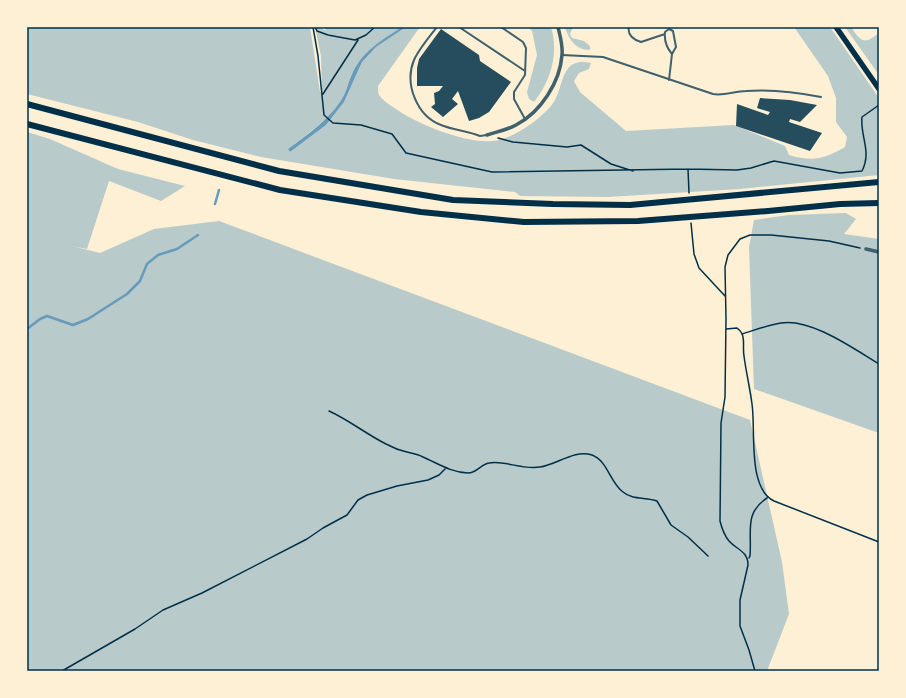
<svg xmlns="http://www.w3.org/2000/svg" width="906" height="698" font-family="'PT Sans Narrow',sans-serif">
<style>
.green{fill:#b9caca}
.water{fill:#669bbc}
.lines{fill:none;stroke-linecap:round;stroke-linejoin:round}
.stream{stroke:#669bbc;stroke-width:2.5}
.building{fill:#264d5e}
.path{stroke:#003049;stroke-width:1.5}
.service{stroke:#3f606c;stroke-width:2}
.minor{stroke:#3f606c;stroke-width:3.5}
.primary{stroke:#003049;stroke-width:5.5}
.trunk{stroke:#003049;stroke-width:6}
.neatline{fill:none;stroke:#003049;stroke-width:1.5}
</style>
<rect width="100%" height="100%" fill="#fdf0d5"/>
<path class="green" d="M27,27H310L320,92H322L321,56L315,27L325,30L327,27H402C382,40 362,51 352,74C348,83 346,94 340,102C326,122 307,134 288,149L290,152L326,125L344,102L362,62L376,47L406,27H420L378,86C378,89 378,93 379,95C384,103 408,117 417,121C436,131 471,143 492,141C512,140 539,120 551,106C560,95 560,80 567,70C572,61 583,61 591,63L589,69L579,73L574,81L580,92L626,131L734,125L785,146L789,155C812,162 825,159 845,147L847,137L836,122V98L828,76L794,27H830L879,98V175L740,189L608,197L520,196L515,192L394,179L261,157L193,140L138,122L27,94Z
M528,27H551C559,53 551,81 534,102L529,99L527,92L537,55L532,31Z
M565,27H573L570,34L572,38L584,41L590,46V50C575,50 569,39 565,27Z
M845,27H851C861,42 864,45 879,33V75Z
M27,132L50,139L118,169L185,186L161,201L109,181L87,249L72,246L100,253L154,229L219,221L750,420L782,562L789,614L767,671H27Z
M846,213L856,219L844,234L879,239V433L754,389L749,247L754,220L789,215Z"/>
<path class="water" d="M402,27H406L376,47L362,62L344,102L326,125L290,152L288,149C307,135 326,122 340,102C346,94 348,83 352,74C362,51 382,40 402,27Z"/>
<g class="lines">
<path class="stream" d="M215,204L219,190
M27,329L40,319L47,316L73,325L88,319L127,294L140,281L147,264L158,255L177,249L198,235"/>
</g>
<path class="building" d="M441,29L479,55L480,61L511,82L489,112L479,118L469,121L458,91L452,99L458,104L443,117L431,107L435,104L434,93L439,91L443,86H417V68L419,59Z
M760,98L790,100L817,105L800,122L790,119L789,122L822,133L810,151L736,126L737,104L768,115L770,112L757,108Z"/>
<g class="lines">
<path class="path" d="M313,27L318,56L324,115L333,123L361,125L392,134L406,153L492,172L688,169L737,170L751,168L774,161L840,173L862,171C872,151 860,137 862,117L879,105
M315,27L317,31L328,35L355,40L366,35L375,27
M323,94L358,40
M498,138L513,142L567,147L581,145L611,164L633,171
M688,169L689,193
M691,223L694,254L699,268L725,296
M726,329L737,328C747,335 742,346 744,356C746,372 750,388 752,404C756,430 747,488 774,501L879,542
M742,334C755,330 768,325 781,323C811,318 854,349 879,364
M329,411C349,420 366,434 386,444C391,446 395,449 400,450C408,453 416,453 423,457C439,464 450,472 468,473C477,473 481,464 489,463C505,460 521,470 540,467C556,465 575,449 592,455C608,461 610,483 623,492C632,500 646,497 657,501L671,525L688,537L708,556
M749,558L750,556C752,531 744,513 767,498
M62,671L135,629L163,610L202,593L307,539L323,528L347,515L358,500L367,495L397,486L428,480L439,475L445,469
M755,671L749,650L740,626V600L748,565C748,551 737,550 729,541C724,535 722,529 720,521L721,423L725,397L726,319L725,267L728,255L740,239L750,235H771L829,241L860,248"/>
<path class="service" d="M437,27C429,37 419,49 414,60C404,84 417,116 441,125C453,130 468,131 480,136L487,135
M459,27L525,71
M501,27L523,42L526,48L525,75L514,92V99L525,119
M629,27C627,35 634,40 641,42L665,34
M669,29L673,31L676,47L672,54C666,47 664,41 665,32Z
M562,55L603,57L713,94C724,96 735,91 746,91C772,89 796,92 821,97
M669,80L672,54"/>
<path class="minor" d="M487,135C496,132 507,130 516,125C541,112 560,82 562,55C563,45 560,36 558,27
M866,249L879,252"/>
<path class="primary" d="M836,27L879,89"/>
<path class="trunk" d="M27,104L279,171L453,200L553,204L630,205L879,182
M27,124L280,190L421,212L524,222L638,221L768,211L840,204L879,203"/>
</g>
<rect width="906" height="698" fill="none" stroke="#fdf0d5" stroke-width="56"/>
<rect x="28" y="28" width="850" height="642" class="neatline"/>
</svg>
